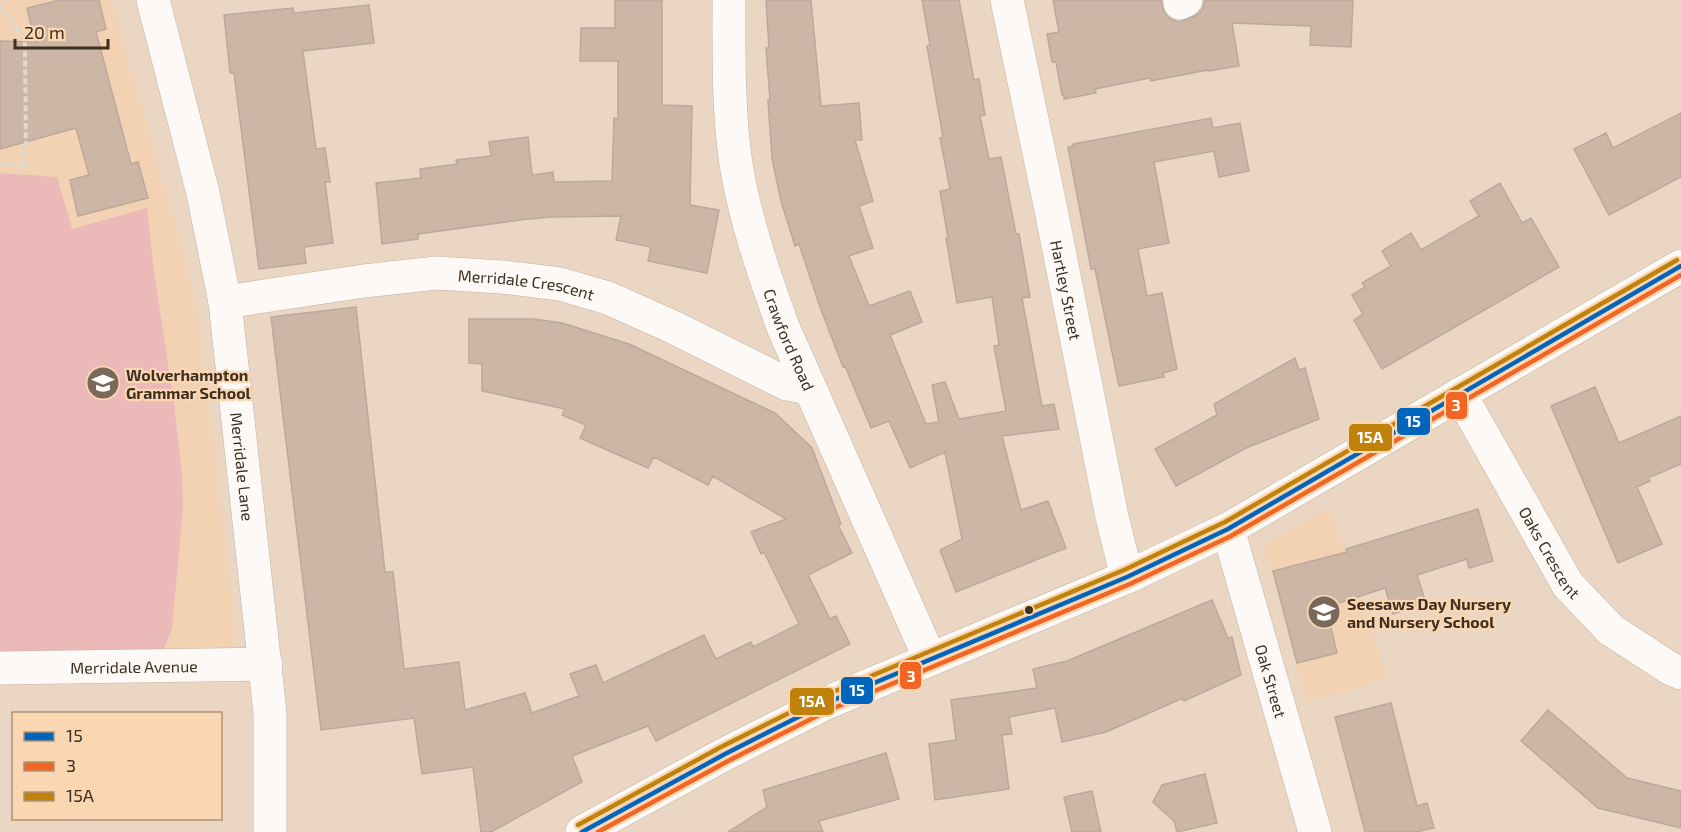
<svg xmlns="http://www.w3.org/2000/svg" width="1681" height="832" font-family="'Exo 2',sans-serif">
<style>
.built{fill:#f2d2b2}
.grass{fill:#ecb9b9}
.building{fill:#cdb6a6;stroke:#bba99d;stroke-width:1.5}
.lines{fill:none;stroke-linecap:round;stroke-linejoin:round}
.minor-casing{stroke:#c3b4a4;stroke-width:34}
.path{stroke:#e0d9d3;stroke-width:4;stroke-dasharray:6 3;stroke-linecap:butt}
.minor{stroke:#fcf9f6;stroke-width:33}
.bus-1-casing{stroke:#fbd6b2;stroke-width:9}
.bus-2-casing{stroke:#fbd6b2;stroke-width:9}
.bus-3-casing{stroke:#fbd6b2;stroke-width:9}
.bus-1{stroke:#0065bd;stroke-width:4.5}
.bus-2{stroke:#f26522;stroke-width:4.5}
.bus-3{stroke:#c0820a;stroke-width:4.5}
.bus-dot{fill:#3e2f21;stroke:#fbd6b2;stroke-width:2}
.labels{text-anchor:middle;dominant-baseline:central;stroke-width:4.5;stroke-linejoin:round;paint-order:stroke}
.street-label{font-size:16px;fill:#3e2f21;stroke:#fbd6b2}
.poi-label{font-size:16px;font-weight:bold;fill:#3e2f21;stroke:#fbd6b2;text-anchor:start}
.line-badge{stroke:#fbd6b2;stroke-width:2}
.badge-label{font-size:16px;text-anchor:middle;font-weight:bold;fill:#fff}
</style>
<rect width="100%" height="100%" fill="#ead6c3"/>
<path class="built" d="M0,0H111L185,261L197,312L238,652L0,655Z
M1329,507L1387,678L1307,702L1264,546Z"/>
<path class="grass" d="M0,173L57,177L72,229L147,208L154,272L174,403L182,475L183,508L172,629L162,653L0,655Z"/>
<path class="building" d="M60,0H99L106,29L96,32L131,164L138,162L148,198L78,216L70,180L89,175L76,128L0,149V41L35,42L27,8Z
M615,0H662V105L692,106L690,205L719,210L707,273L648,261L651,247L616,240L621,216L551,217L520,220L418,234V239L382,244L376,183L421,178L420,169L457,164L456,160L491,156L489,142L528,137L532,175L553,172L554,182L612,181L614,118L618,119V61H580L581,28H615Z
M766,0H811L821,106L859,103L862,140H855L873,201L859,206L873,248L849,256L869,306L910,291L922,322L890,335L926,424L939,422L932,385L945,382L959,419L1006,411L994,346L999,345L992,297L957,303L946,238H948L940,191L950,189L940,138L943,137L927,46L930,45L922,0H959L974,80L979,79L985,115L980,116L989,159L1001,157L1016,234H1019L1030,297L1022,298L1042,406L1054,404L1059,429L1002,436L1021,510L1048,501L1066,548L956,592L940,550L962,539L945,452L910,468L889,421L871,428L845,366L843,367L820,307L799,244L795,246L781,201L772,158L768,100H770L766,48H769Z
M1053,0H1161L1164,12L1170,19L1179,22L1195,16L1202,10L1205,0H1353L1351,47L1310,45L1311,26L1232,23L1239,66L1208,71V70L1151,81L1150,78L1095,89L1096,93L1064,99V95H1062L1056,62H1052L1047,34L1059,32Z
M369,5L374,43L303,51L316,149L325,148L330,182H325L333,243L304,247L306,263L259,269L234,73H230L224,15L293,8L294,13Z
M1681,113V177L1609,215L1574,149L1606,133L1613,148Z
M1211,118L1213,128L1240,123L1249,171L1219,177L1214,151L1154,162L1169,243L1138,249L1147,296L1162,293L1177,369L1163,373L1164,377L1119,386L1095,269H1091L1068,147L1073,146V144Z
M1500,183L1522,223L1531,218L1559,267L1382,369L1354,320L1363,314L1352,295L1365,287L1362,283L1391,266L1382,251L1411,233L1421,250L1479,216L1470,201Z
M356,307L385,572H393L404,669L459,662L465,710L525,693L532,713L579,696L570,674L596,665L603,683L704,635L716,659L751,642L753,647L799,624L764,552L761,554L751,532L786,519L713,476L708,485L654,457L648,468L580,438L586,425L562,415L565,409L482,391V364L469,363V319H534L562,323L629,344L775,413L812,448L841,524L838,525L852,553L808,575L830,619L836,616L850,644L656,741L648,726L572,756L582,782L491,832H481L473,767L422,774L414,718L321,730L271,317Z
M1295,358L1299,370L1305,368L1319,419L1246,448L1176,486L1155,449L1217,415L1214,404Z
M1595,387L1619,443L1681,416V464L1648,478L1650,481L1637,487L1662,544L1618,563L1551,406Z
M1478,509L1493,561L1469,568L1467,559L1417,575L1426,603L1393,614L1385,588L1326,607L1337,653L1297,663L1273,571L1347,552L1346,549Z
M1212,600L1228,638L1232,637L1241,675L1184,701L1183,698L1106,732L1062,742L1055,708L1009,717L1012,734L1002,735L1009,789L935,800L929,744L956,740L951,700L1037,688L1033,669L1067,661Z
M1391,703L1417,806L1427,803L1434,828L1416,832H1365L1335,717Z
M1548,710L1627,778L1681,791V828L1598,808L1521,741Z
M886,753L899,799L819,821L823,832H728L767,807L763,790Z
M1205,774L1217,823L1177,832L1174,821L1153,802L1162,785Z
M1092,791L1101,832H1072L1064,797Z"/>
<g class="lines">
<g class="minor-casing">
<g id="minor">
<path id="s1" d="M153,0L203,193L225,302L270,713V832"/>
<path id="s2" d="M729,0C729,55 728,110 736,164C745,220 764,274 783,327L930,659"/>
<path id="s3" d="M1007,0L1050,205L1112,517L1127,577"/>
<path d="M1180,3L1186,0"/>
<path id="s4" d="M225,302L364,281L436,273L502,277L560,284L608,298L675,328L787,384L810,388"/>
<path id="s5" d="M1460,394L1568,585L1611,630L1671,669L1681,673"/>
<path id="s6" d="M1228,529L1315,832"/>
<path id="s7" d="M0,668L266,664"/>
<path d="M582,832L725,754L824,704L1127,577L1228,529L1681,266"/>
</g>
</g>
<path class="path" d="M0,5L25,42L26,165L0,164"/>
<use href="#minor" class="minor"/>
<g class="bus-1-casing">
<path id="bus-1" d="M582,832L725,754L824,704L1127,577L1228,529L1681,266"/>
</g>
<g class="bus-2-casing">
<path id="bus-2" d="M598,832L728,761L827,711L1130,584L1231,536L1681,275"/>
</g>
<g class="bus-3-casing">
<path id="bus-3" d="M578,825L721,747L821,697L1124,570L1225,522L1677,260"/>
</g>
<use href="#bus-1" class="bus-1"/>
<use href="#bus-2" class="bus-2"/>
<use href="#bus-3" class="bus-3"/>
</g>
<defs>
<g id="school-disc" transform="scale(1.725)"><circle r="9.5" fill="#7a695a" stroke="#fbd6b2"/><path d="M0-5L7-2L0 1L-7-2ZM-4 1L0 2.5L4 1V4Q0 6-4 4Z" fill="#fff"/></g>
</defs>
<g fill-rule="evenodd">
<use href="#school-disc" x="103" y="383"/>
<use href="#school-disc" x="1324" y="612"/>
</g>
<circle class="bus-dot" cx="1029" cy="610" r="5"/>
<g class="labels">
<g class="street-label">
<text stroke="none"><textPath href="#s4" startOffset="304">Merridale Crescent</textPath></text>
<text stroke="none"><textPath href="#s3" startOffset="296">Hartley Street</textPath></text>
<text stroke="none"><textPath href="#s2" startOffset="348">Crawford Road</textPath></text>
<text stroke="none"><textPath href="#s1" startOffset="476">Merridale Lane</textPath></text>
<text stroke="none"><textPath href="#s5" startOffset="182">Oaks Crescent</textPath></text>
<text stroke="none"><textPath href="#s7" startOffset="134">Merridale Avenue</textPath></text>
<text stroke="none"><textPath href="#s6" startOffset="158">Oak Street</textPath></text>
</g>
<g class="poi-label">
<text x="126" y="374">Wolverhampton<tspan x="126" dy="18">Grammar School</tspan></text>
<text x="1347" y="603">Seesaws Day Nursery<tspan x="1347" dy="18">and Nursery School</tspan></text>
</g>
</g>
<g class="line-badge">
<rect x="1445" y="391" width="23" height="29" rx="6" fill="#f26522"/>
<rect x="1396" y="407" width="35" height="29" rx="6" fill="#0065bd"/>
<rect x="1348" y="423" width="45" height="29" rx="6" fill="#c0820a"/>
<rect x="899" y="661" width="23" height="29" rx="6" fill="#f26522"/>
<rect x="840" y="676" width="34" height="29" rx="6" fill="#0065bd"/>
<rect x="789" y="687" width="46" height="29" rx="6" fill="#c0820a"/>
</g>
<g class="badge-label">
<text x="1456" y="411">3</text>
<text x="1413" y="427">15</text>
<text x="1370" y="443">15A</text>
<text x="911" y="682">3</text>
<text x="857" y="696">15</text>
<text x="812" y="707">15A</text>
</g>
<rect x="12" y="712" width="210" height="108" fill="#fbd6b2" stroke="#af9378" stroke-width="1.5"/>
<rect x="24" y="732" width="30" height="9" fill="#0065bd" stroke="#af9378" stroke-width="1.5"/>
<text x="66" y="742" font-size="18" fill="#3e2f21">15</text>
<rect x="24" y="762" width="30" height="9" fill="#f26522" stroke="#af9378" stroke-width="1.5"/>
<text x="66" y="772" font-size="18" fill="#3e2f21">3</text>
<rect x="24" y="792" width="30" height="9" fill="#c0820a" stroke="#af9378" stroke-width="1.5"/>
<text x="66" y="802" font-size="18" fill="#3e2f21">15A</text>
<path d="M15 39v9h93v-9" fill="none" stroke="#3e2f21" stroke-width="3"/>
<text x="24" y="39" font-size="18" fill="#3e2f21" stroke="#fbd6b2" stroke-width="4.5" paint-order="stroke">20 m</text>
</svg>
